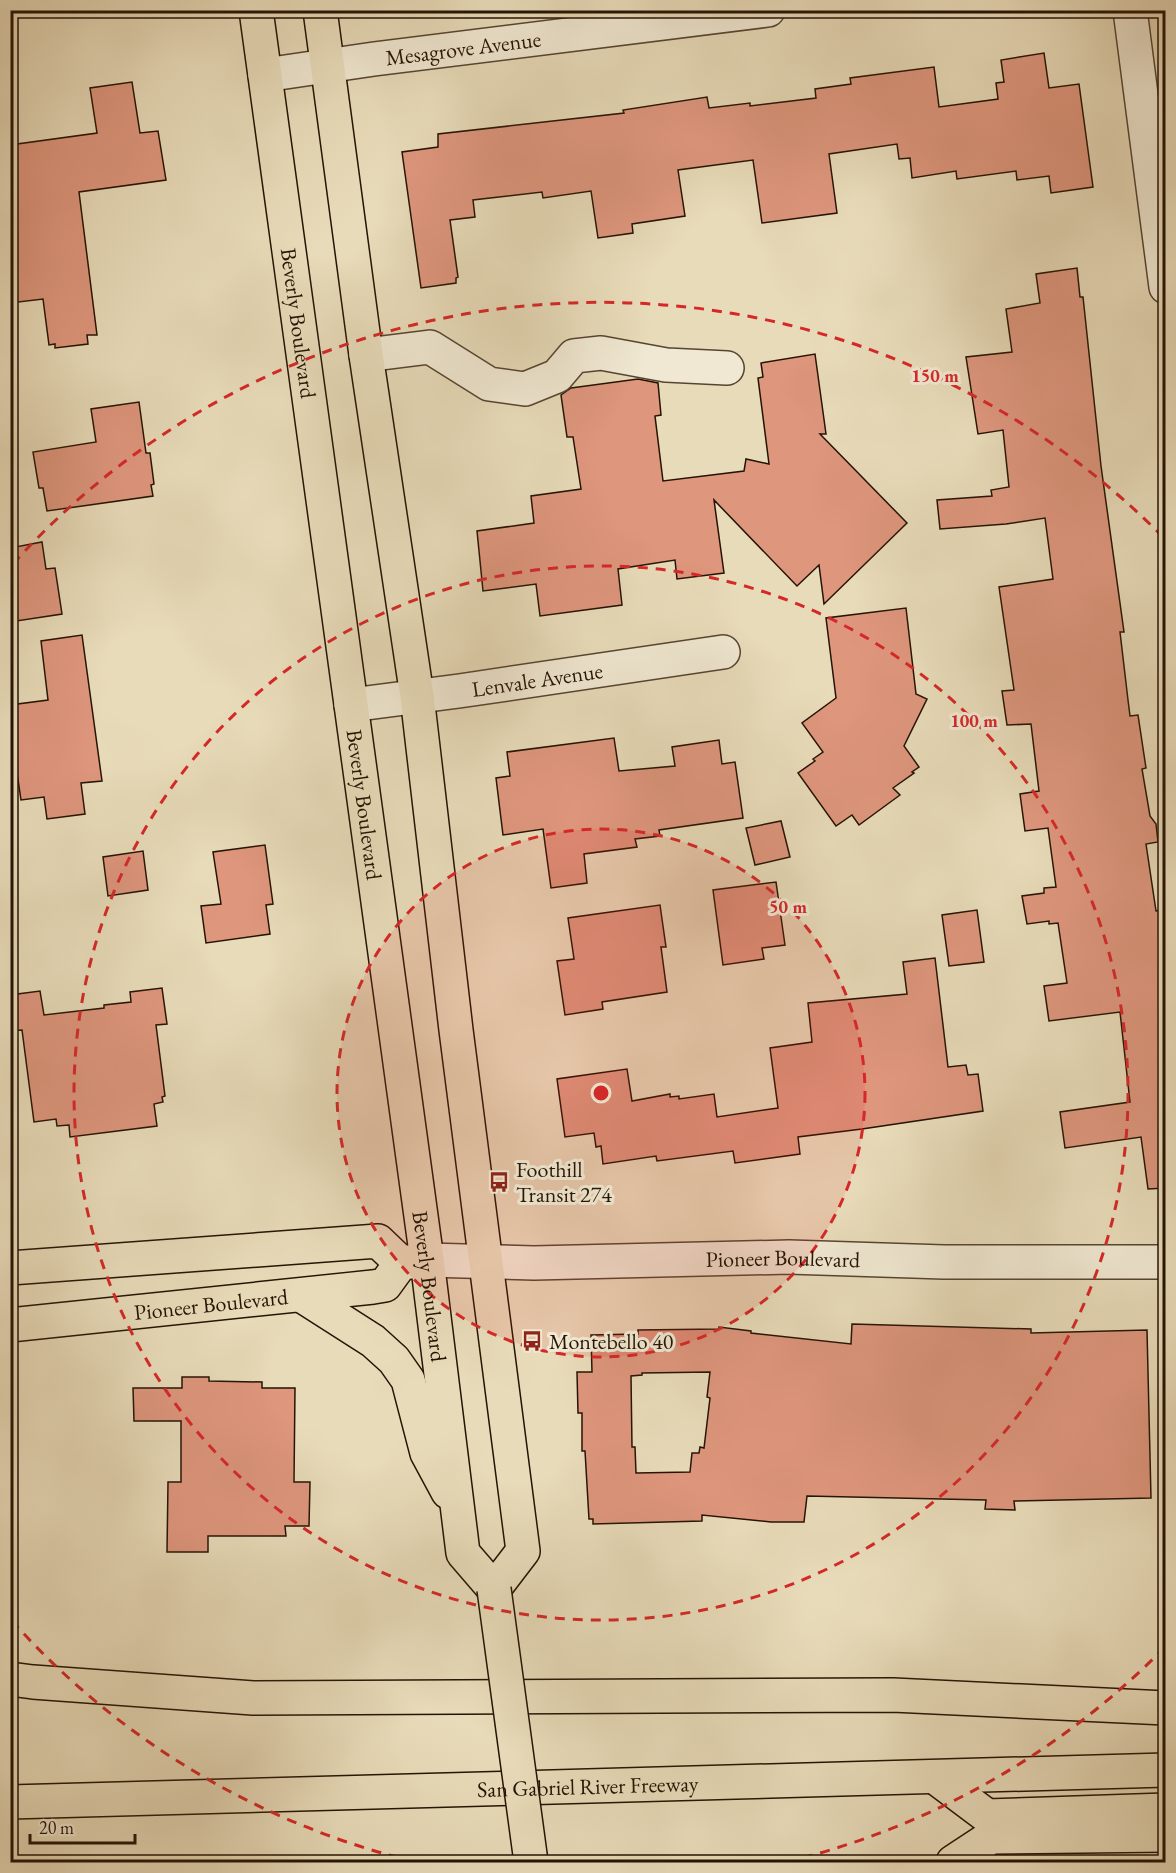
<svg xmlns="http://www.w3.org/2000/svg" width="1176" height="1873" font-family="'EB Garamond',serif">
<style>
.building{fill:#de967d;stroke:#251304;stroke-width:1.5;fill-rule:evenodd}
.lines{fill:none;stroke-linecap:round;stroke-linejoin:round}
.minor-casing{stroke:#564531;stroke-width:36}
.major-casing{stroke:#251304;stroke-width:36}
.highway-casing{stroke:#251304;stroke-width:36}
.minor{stroke:#f0e8d2;stroke-width:33}
.major{stroke:#e8dbb9;stroke-width:33}
.highway{stroke:#e8dbb9;stroke-width:33}
.major-bridge-casing{stroke:#251304;stroke-width:36;stroke-linecap:butt}
.major-bridge{stroke:#e8dbb9;stroke-width:33}
.ring{fill:none;stroke:#d62828;stroke-width:3;stroke-dasharray:10 8}
.labels{text-anchor:middle;dominant-baseline:central;stroke-width:6;stroke-linejoin:round;paint-order:stroke}
.street-label{font-size:22px;fill:#251304;stroke:#f0e8d2}
.poi-label{font-size:22px;fill:#251304;stroke:#f0e8d2;text-anchor:start}
.centre{fill:#d62828;stroke:#f0e8d2;stroke-width:3}
.ring-label{font-size:18px;text-anchor:middle;font-weight:bold;fill:#d62828;stroke:#f0e8d2;stroke-width:6;stroke-linejoin:round;paint-order:stroke}
</style>
<rect width="100%" height="100%" fill="#e8dbb9"/>
<filter id="stains"><feTurbulence type="fractalNoise" baseFrequency=".00333" numOctaves="4"/><feColorMatrix values="0 0 0 0 .2 0 0 0 0 .09 0 0 0 0 .02 0 0 0 .5 -.17"/></filter>
<radialGradient id="worn" r=".72"><stop offset=".6" stop-color="#630" stop-opacity="0"/><stop offset="1" stop-color="#630" stop-opacity=".3"/></radialGradient>
<path class="building" d="M1044,53L1049,88L1079,84L1093,187L1051,193L1049,176L1017,180L1016,171L957,179L956,171L912,178L910,158L899,159L897,144L829,154L837,213L762,223L753,160L678,170L685,216L632,224L633,233L598,238L591,191L543,198L542,192L473,200L475,217L450,220L458,277L456,278V283L421,288L402,152L438,147V134L624,113L623,110L707,97L709,108L750,103V106L816,98L815,89L851,84L850,78L934,67L939,107L998,99L996,83L1004,82L1001,60Z
M132,82L140,133L158,131L166,180L79,192L97,335H87L88,344L55,348V344L49,345L43,299L10,303V145L97,133L90,88Z
M1077,268L1080,297H1083L1101,466L1124,632H1120L1128,700L1130,716L1138,715L1146,768L1142,769L1150,816L1156,824L1158,842L1146,844L1156,911L1163,910L1166,924V1188L1148,1189L1141,1137L1065,1148L1060,1112L1130,1102L1120,1012L1049,1021L1044,986L1067,983L1058,923L1049,924V921L1027,924L1022,896L1044,893V888L1056,887L1048,828L1025,831L1020,794L1039,791L1031,724L1007,725L1002,691L1014,690L999,587L1053,579L1045,518L1006,524L940,529L937,500L992,496L991,490L1009,487L1003,430L978,434L966,357L1012,352L1006,309L1040,303L1036,274Z
M815,354L826,434H820L907,523L824,604L819,565L797,586L714,500L724,573L677,579L675,560L618,569L622,605L540,616L536,584L483,591L477,531L534,523L531,496L581,489L573,437H567L561,395L571,388L638,379L658,383L661,415L655,416L663,481L744,471L746,459L769,464L758,378L763,377L761,363Z
M139,402L146,453H150L154,484L151,485L153,496L47,511L43,488H39L33,452L96,442L91,409Z
M42,542L46,569L55,568L62,614L10,622V548Z
M906,608L916,694L927,699L904,746L919,767L912,772L914,773L893,788L900,795L859,825L852,815L836,826L798,773L815,761L813,759L823,752L802,723L836,698L826,618Z
M82,635L102,781L81,783L85,814L47,819L44,797L21,800L10,725V705L48,700L41,641Z
M614,738L619,771L675,766L672,747L719,740L722,764L735,762L743,818L659,830L660,836L635,839L637,847L584,854L587,883L551,888L543,829L503,835L496,778L510,776L507,752Z
M781,821L790,857L755,865L746,828Z
M265,845L273,904L266,905L270,934L206,943L201,906L221,904L213,852Z
M143,851L148,890L108,896L103,857Z
M776,882L785,945L762,948L764,959L723,965L713,890Z
M660,905L666,947H661L667,992L602,1002L603,1009L565,1015L557,961L574,959L568,918Z
M977,910L984,962L949,966L942,915Z
M935,958L948,1067L966,1065L968,1075L978,1074L983,1111L862,1129L798,1137L800,1154L735,1163L733,1151L657,1161L656,1156L603,1164L601,1146L596,1147L594,1133L565,1137L557,1079L627,1069L632,1101L670,1094V1097L679,1096V1099L714,1094L717,1117L778,1108L770,1048L812,1042L808,1003L907,994L903,962Z
M162,988L167,1024L156,1025L165,1096L162,1097L163,1102L154,1104L157,1126L70,1137L69,1125L57,1126L56,1119L34,1122L22,1030L10,1031V995L40,991L44,1015L104,1008V1005L131,1002L130,992Z
M852,1324L1031,1329V1333L1147,1330L1151,1498L1014,1501L1015,1510L985,1509L986,1500L807,1496L804,1522H771L702,1515V1521L593,1524V1519H589L585,1451H582V1413H578L577,1372H592L591,1335L638,1334V1330L719,1329V1327L751,1331V1333L851,1344ZM710,1372L707,1397L710,1398L704,1448L700,1447L699,1453H692L690,1472L636,1473L635,1447H632L631,1376L642,1375V1373Z
M182,1377H209V1381L262,1382V1388H295L294,1482H310L309,1526H285L286,1536H208V1552H167L168,1482H181V1421H134L133,1388H182Z"/>
<g class="lines">
<g class="minor-casing">
<g id="minor">
<path d="M1130,10L1166,287"/>
<path id="s1" d="M265,75L374,59L768,10"/>
<path d="M366,355L430,347L489,384L525,389L557,376L574,356L601,353L666,365L727,368"/>
<path id="s2" d="M351,705L459,691L723,652"/>
<path id="s3" d="M427,1260L534,1263L789,1257L944,1262H1166"/>
</g>
</g>
<g class="major-casing">
<g id="major">
<path id="s4" d="M256,10L427,1260L463,1553L494,1589L523,1551L456,1030L417,696L366,355L320,10"/>
<path d="M10,1268L378,1241L401,1263L427,1260"/>
<path d="M301,1295L373,1341L394,1360L408,1380L427,1453L448,1492"/>
<path id="s5" d="M10,1325L373,1287L385,1285L401,1263"/>
</g>
</g>
<g class="highway-casing">
<g id="highway">
<path d="M10,1679L33,1682L253,1698L893,1695L1166,1708"/>
<path d="M935,1777L987,1816L1166,1810"/>
<path id="s6" d="M10,1802L1166,1770"/>
<path d="M953,1862L991,1837L1166,1835"/>
</g>
</g>
<use href="#minor" class="minor"/>
<use href="#major" class="major"/>
<use href="#highway" class="highway"/>
<g class="major-bridge-casing">
<path id="major-bridge" d="M494,1589L531,1862"/>
</g>
<use href="#major-bridge" class="major-bridge"/>
</g>
<circle cx="601" cy="1093" r="264" fill="#d62828" fill-opacity=".12"/>
<g class="ring">
<circle cx="601" cy="1093" r="264"/>
<circle cx="601" cy="1093" r="527"/>
<path d="M1165 1647A791 791 0 0 1 786 1862M416 1862A791 791 0 0 1 13 1622M13 564A791 791 0 0 1 1165 539"/>
</g>
<defs>
<g id="bus-bare" transform="scale(1.62)"><path d="M-5-6H5V4H4V6H2V4H-2V6H-4V4H-5ZM-3.5-4V0h7V-4ZM-3.5 1.2v1.5H-2V1.2ZM2 1.2v1.5H3.5V1.2Z" fill="#8f2418" stroke="#f0e8d2" stroke-width="2.5" paint-order="stroke"/></g>
</defs>
<g fill-rule="evenodd">
<use href="#bus-bare" x="499" y="1182"/>
<use href="#bus-bare" x="532" y="1341"/>
</g>
<g class="labels">
<g class="street-label">
<text stroke="none"><textPath href="#s1" startOffset="200">Mesagrove Avenue</textPath></text>
<text stroke="none"><textPath href="#s4" startOffset="316">Beverly Boulevard</textPath></text>
<text stroke="none"><textPath href="#s2" startOffset="188">Lenvale Avenue</textPath></text>
<text stroke="none"><textPath href="#s4" startOffset="802">Beverly Boulevard</textPath></text>
<text stroke="none"><textPath href="#s3" startOffset="356">Pioneer Boulevard</textPath></text>
<text stroke="none"><textPath href="#s4" startOffset="1288">Beverly Boulevard</textPath></text>
<text stroke="none"><textPath href="#s5" startOffset="202">Pioneer Boulevard</textPath></text>
<text stroke="none"><textPath href="#s6" startOffset="578">San Gabriel River Freeway</textPath></text>
</g>
<g class="poi-label">
<text x="516" y="1169">Foothill<tspan x="516" dy="25">Transit 274</tspan></text>
<text x="549" y="1341">Montebello 40</text>
</g>
</g>
<circle cx="601" cy="1093" r="9" class="centre"/>
<g class="ring-label">
<text x="935" y="382">150 m</text>
<text x="974" y="727">100 m</text>
<text x="788" y="913">50 m</text>
</g>
<rect width="1176" height="1873" fill="none" stroke="#e8dbb9" stroke-width="36"/>
<rect x="12" y="12" width="1152" height="1849" fill="none" stroke="#251304" stroke-width="3"/>
<rect x="18" y="18" width="1140" height="1837" fill="none" stroke="#251304" stroke-width="1.5"/>
<path d="M30 1834v9h105v-9" fill="none" stroke="#251304" stroke-width="3"/>
<text x="39" y="1834" font-size="18" fill="#251304" stroke="#f0e8d2" stroke-width="4.5" paint-order="stroke">20 m</text>
<rect width="100%" height="100%" filter="url(#stains)"/>
<rect width="100%" height="100%" fill="url(#worn)"/>
</svg>
